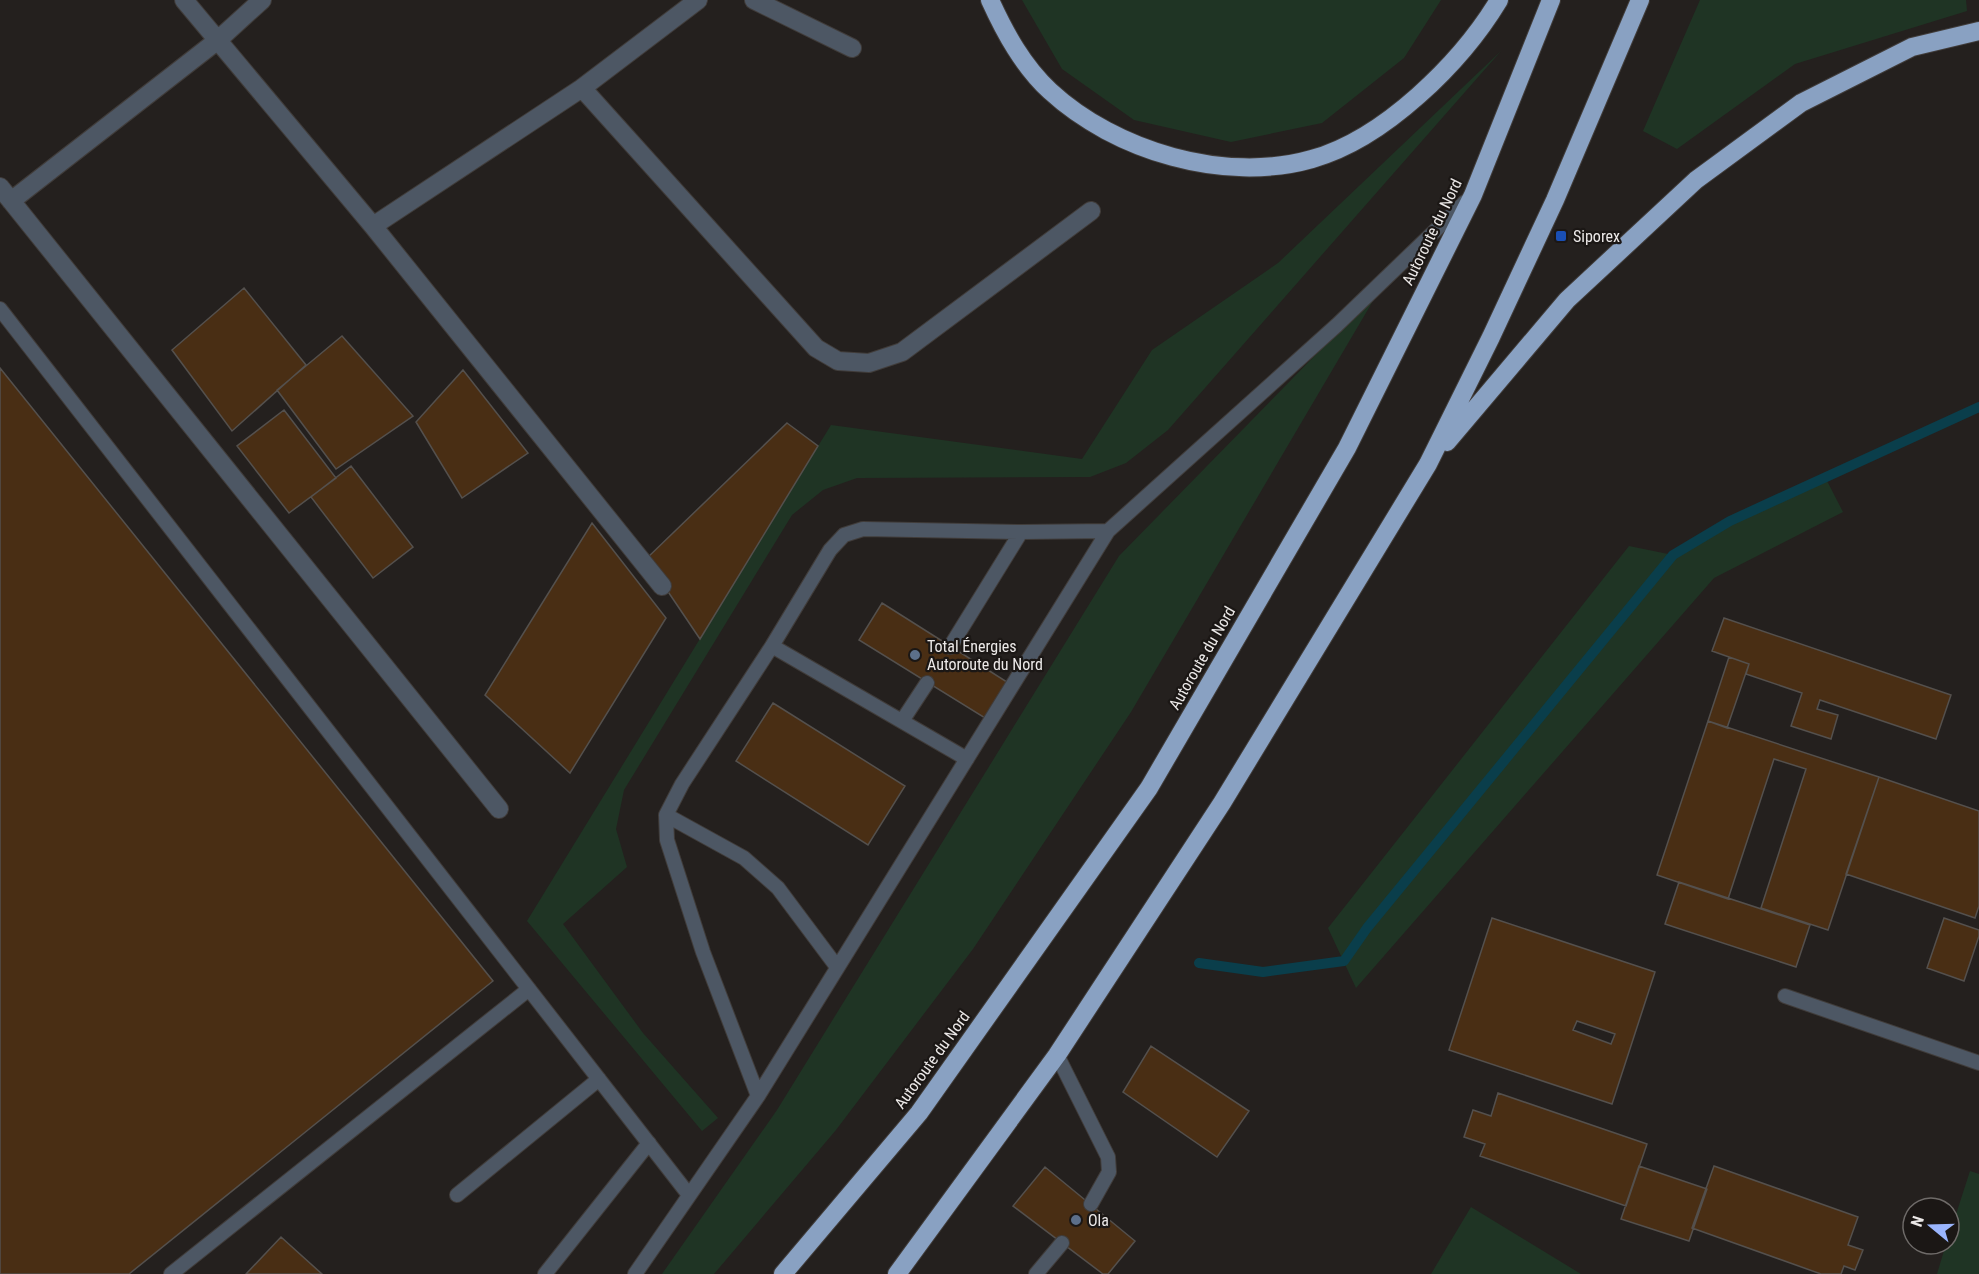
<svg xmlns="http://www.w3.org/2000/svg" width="1979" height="1274" font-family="'Roboto Condensed',sans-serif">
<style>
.green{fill:#1f3424}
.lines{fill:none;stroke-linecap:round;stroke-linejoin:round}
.stream{stroke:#0a3e4b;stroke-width:10}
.building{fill:#492e14;stroke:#54504d;stroke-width:1.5;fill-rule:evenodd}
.service-casing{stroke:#403c3a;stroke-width:16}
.minor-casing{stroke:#403c3a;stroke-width:20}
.motorway-casing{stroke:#403c3a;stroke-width:20}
.service{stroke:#4d5764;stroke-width:14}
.minor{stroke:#4d5764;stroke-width:18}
.motorway{stroke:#89a1c2;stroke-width:18}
.transit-dot{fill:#1a4fb4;stroke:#1b1715;stroke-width:2}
.service-dot{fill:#5c6f8a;stroke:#1b1715;stroke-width:2}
.labels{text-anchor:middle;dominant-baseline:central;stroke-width:4.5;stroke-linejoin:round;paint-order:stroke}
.street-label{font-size:16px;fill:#ece9e8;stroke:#1b1715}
.poi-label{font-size:16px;fill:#ece9e8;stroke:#1b1715;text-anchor:start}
</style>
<rect width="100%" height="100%" fill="#24201e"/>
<path class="green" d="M1022,0H1441L1404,58L1322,123L1231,142L1134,120L1062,69Z
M1700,0H1966L1967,11L1795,64L1677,149L1643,131Z
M1501,51L1168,430L1126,463L1090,477L857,478L823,490L792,515L624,790L616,829L627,867L563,924L643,1033L718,1118L702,1131L527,921L831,425L1082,459L1152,350L1278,263Z
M1380,289L1131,712L973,949L836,1130L714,1274H662L777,1110L1119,556Z
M1825,477L1843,512L1714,578L1356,988L1328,928L1629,546L1673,555L1761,507Z
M1970,1171L1979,1174V1274H1937L1946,1244H1949V1236Z
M1471,1207L1581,1274H1431Z"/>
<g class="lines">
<path class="stream" d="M1199,963L1263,972L1344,961L1367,928L1673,555L1730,521L1979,407"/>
</g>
<path class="building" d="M244,288L306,365L232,431L172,350Z
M342,336L413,416L336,469L277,390Z
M0,368L493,981L129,1274H0Z
M463,370L528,453L462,498L416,422Z
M284,410L336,478L289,513L237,446Z
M787,423L818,446L700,639L646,559Z
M351,466L413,547L373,578L311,497Z
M592,523L666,618L570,773L485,695Z
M882,603L1007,682L985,718L859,640Z
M1724,618L1951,695L1936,739L1820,700L1817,709L1838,715L1831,739L1791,726L1802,693L1746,674L1749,664L1712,651Z
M1729,657L1749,664L1727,728L1708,721Z
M773,703L905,786L868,845L736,761Z
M1708,721L1879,777L1828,930L1761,908L1806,769L1774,759L1728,899L1657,875Z
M1879,777L1979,811V906L1975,918L1846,874Z
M1679,882L1810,925L1796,967L1665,924Z
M1492,918L1655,972L1612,1104L1449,1050ZM1577,1021L1615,1034L1611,1044L1573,1030Z
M1944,918L1979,930V936L1964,981L1927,968Z
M1151,1046L1249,1111L1217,1157L1123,1092Z
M1498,1093L1647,1144L1626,1206L1480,1156L1485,1144L1464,1137L1473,1110L1491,1116Z
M1639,1166L1707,1189L1689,1241L1621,1219Z
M1714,1166L1858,1217L1848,1245L1863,1250L1855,1270L1844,1266L1841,1274H1821L1692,1228Z
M1045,1167L1135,1241L1108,1274H1103L1013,1206Z
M281,1237L322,1274H246Z"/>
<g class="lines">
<g class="service-casing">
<path id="service" d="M0,309L689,1195
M772,646L967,759
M950,647L1021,532
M902,721L927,683
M666,815L744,858L778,888L837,967
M1785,996L1979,1063
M1057,1055L1108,1157L1109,1172L1091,1204
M758,1096L703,952L667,840L666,815L682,784L772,646L830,550L844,535L863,529L1021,532L1108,531
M457,1195L599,1079
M171,1274L529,989
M545,1274L649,1143
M635,1274L758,1096L1108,531L1337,325L1465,202
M1036,1274L1062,1243"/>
</g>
<g class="minor-casing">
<path id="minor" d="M184,0L373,226L662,586
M754,0L852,48
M582,88L816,348L838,361L869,363L902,352L1091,211
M0,187L499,809
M11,201L218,40L262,0
M373,226L582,88L698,0"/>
</g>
<g class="motorway-casing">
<path id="motorway" d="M990,0C1005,33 1023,66 1050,91C1115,151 1225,184 1312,159C1384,139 1461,63 1499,0
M1447,442L1567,300L1696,180L1801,103L1912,47L1979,31
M783,1274L919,1113L1149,788L1347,448L1473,195L1551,0
M897,1274L1057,1055L1222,803L1428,464L1491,337L1555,200L1640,0"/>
</g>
<use href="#service" class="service"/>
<use href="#minor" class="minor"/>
<use href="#motorway" class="motorway"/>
</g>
<rect class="transit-dot" x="1555" y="230" width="12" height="12" rx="3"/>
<g class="service-dot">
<circle cx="915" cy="655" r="6"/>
<circle cx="1076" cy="1220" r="6"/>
</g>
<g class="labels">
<g class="street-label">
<text transform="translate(1432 232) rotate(-64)">Autoroute du Nord</text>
<text transform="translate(1202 658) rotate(-60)">Autoroute du Nord</text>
<text transform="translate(932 1060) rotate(-54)">Autoroute du Nord</text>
</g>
<g class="poi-label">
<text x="1573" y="236">Siporex</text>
<text x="927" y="646">Total Énergies<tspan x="927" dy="18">Autoroute du Nord</tspan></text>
<text x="1088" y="1220">Ola</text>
</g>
</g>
<g transform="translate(1931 1226) rotate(289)"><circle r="28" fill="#1b1715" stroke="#6f6b69" stroke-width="1.5"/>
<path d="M0-4.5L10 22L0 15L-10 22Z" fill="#9ab5fd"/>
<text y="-9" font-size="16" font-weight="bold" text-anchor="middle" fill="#ece9e8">N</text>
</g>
</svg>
